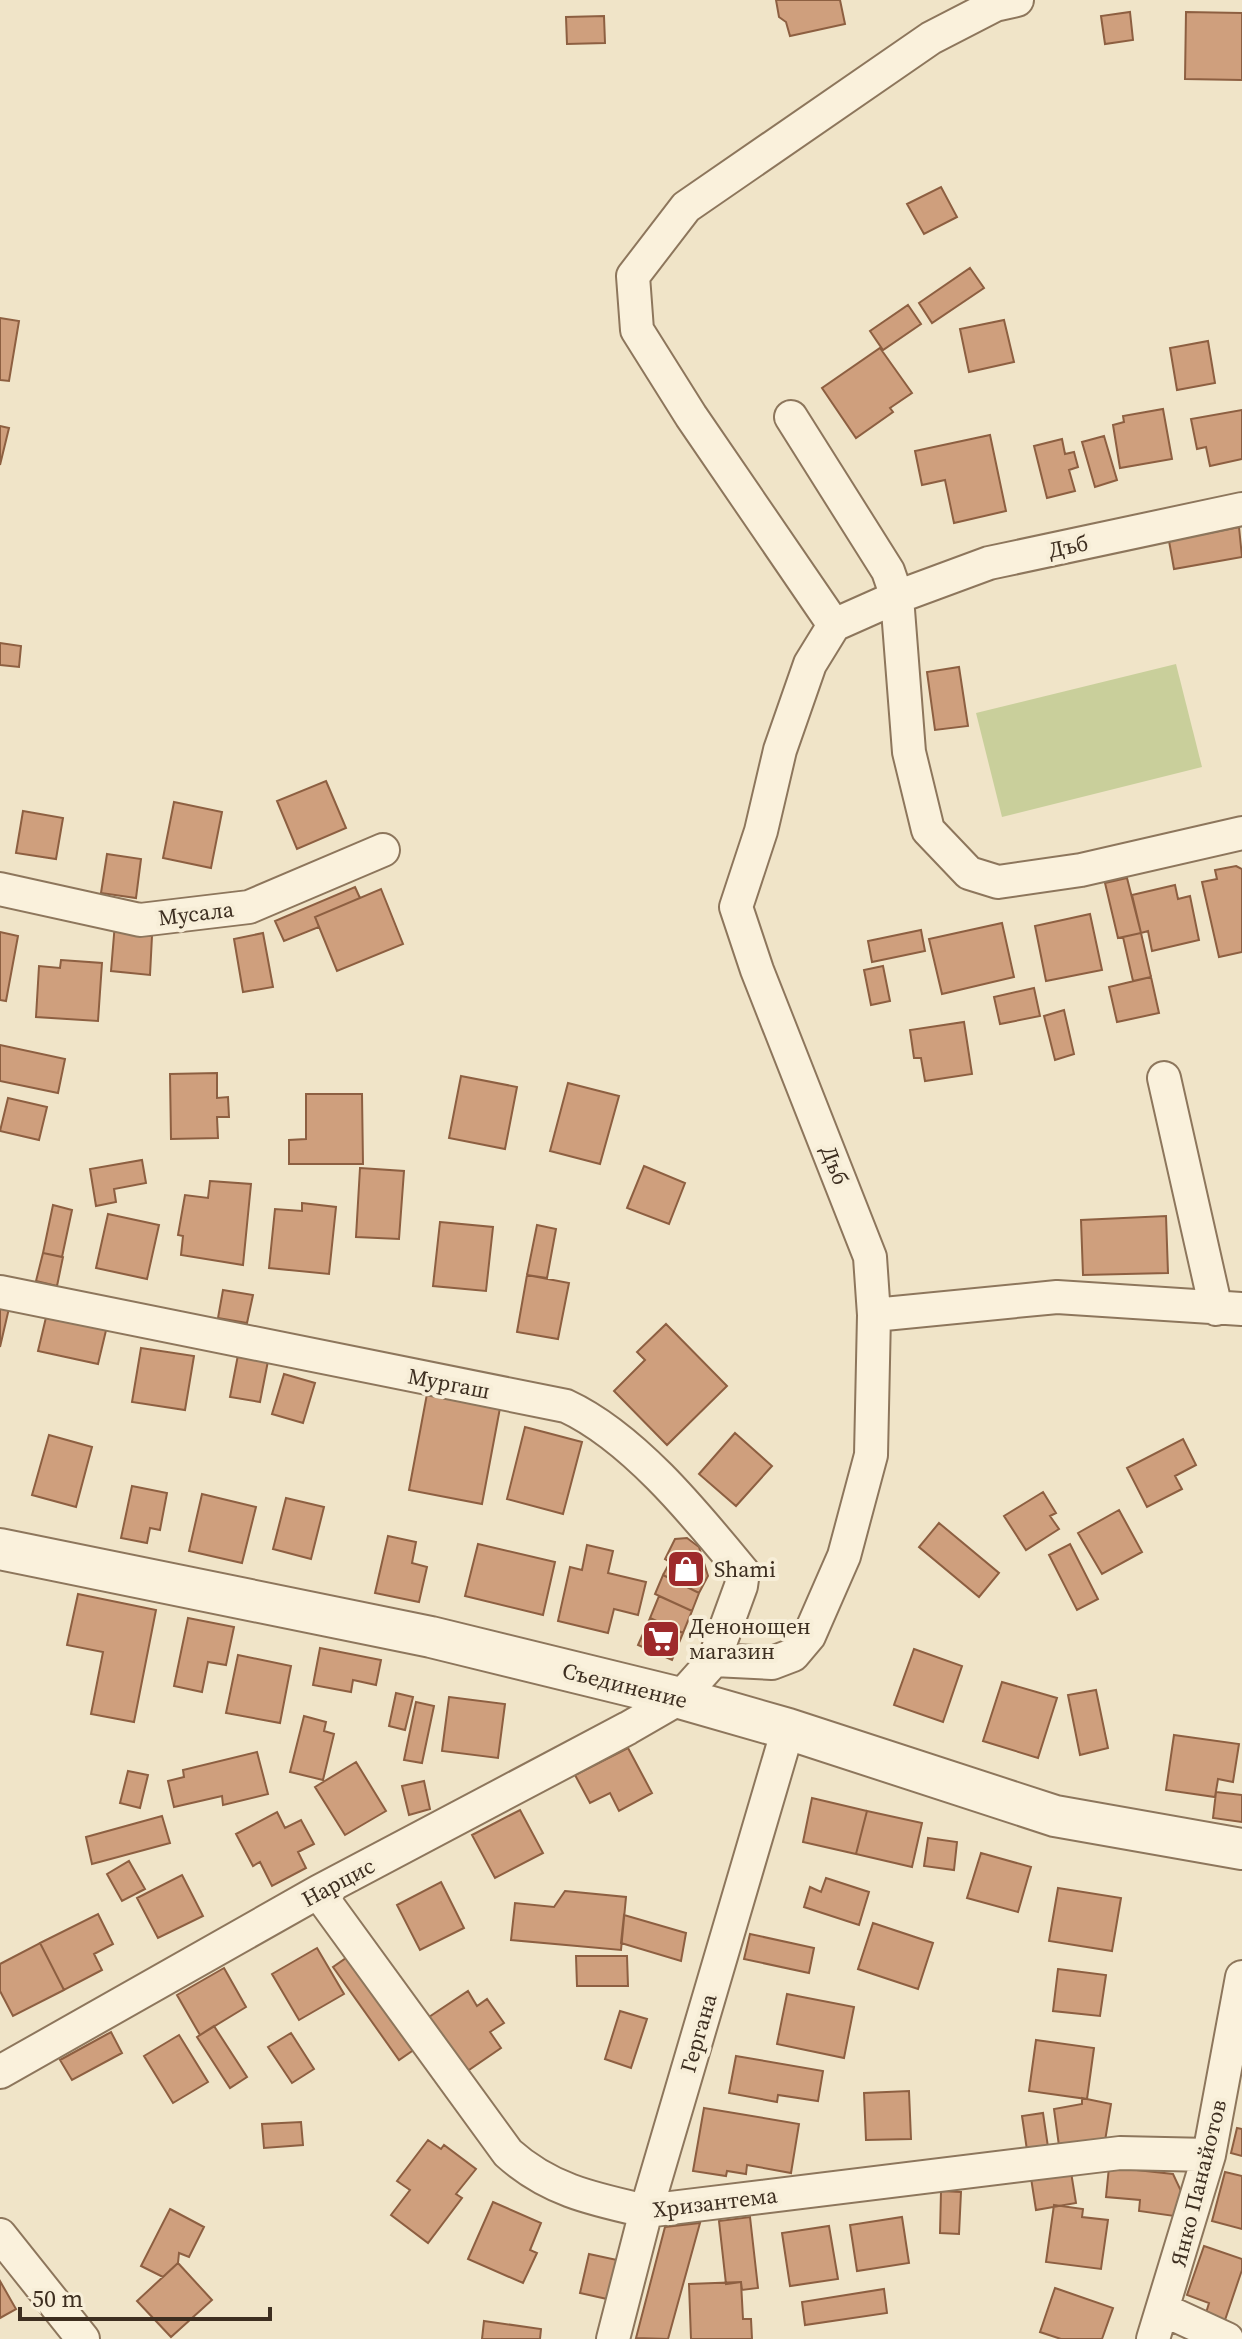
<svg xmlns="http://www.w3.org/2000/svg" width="1242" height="2339" font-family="'Source Serif 4',serif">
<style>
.green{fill:#c9cf9b}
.building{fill:#cf9f7d;stroke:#8d5f41;stroke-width:2}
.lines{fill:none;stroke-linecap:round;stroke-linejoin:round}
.minor-casing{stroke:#8d765c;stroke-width:36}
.tertiary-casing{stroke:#8d765c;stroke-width:44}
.minor{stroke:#faf1dc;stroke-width:32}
.tertiary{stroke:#faf1dc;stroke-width:40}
.labels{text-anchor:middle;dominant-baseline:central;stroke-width:8;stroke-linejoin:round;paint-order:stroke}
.street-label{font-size:22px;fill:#3d2e20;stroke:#f7eed8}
.poi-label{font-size:22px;fill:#3d2e20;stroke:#f7eed8;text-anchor:start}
</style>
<rect width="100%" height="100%" fill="#f0e4c8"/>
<path class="green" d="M1176,664L1202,767L1002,817L976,713Z"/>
<path class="building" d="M776,0H840L845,24L790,36L786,22L779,17Z
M1130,12L1133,40L1105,44L1101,16Z
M1186,12L1242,13V80L1185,79Z
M604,16L605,43L567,44L566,17Z
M941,187L957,217L924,234L907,204Z
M970,268L984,288L932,323L919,303Z
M908,305L921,324L883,350L870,331Z
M0,318L19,321L9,381L0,380Z
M1004,320L1014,362L969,372L960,329Z
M1208,341L1215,383L1177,390L1170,348Z
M880,348L912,393L890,408L893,412L856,438L822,388Z
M1163,409L1172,459L1120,468L1113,425L1124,422L1123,416Z
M1242,410V459L1210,466L1206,447L1197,449L1191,419Z
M0,426L9,428L0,465Z
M990,435L1006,511L954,523L945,480L922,485L915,451Z
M1104,436L1117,480L1095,487L1082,442Z
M1062,439L1065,454L1074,452L1078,467L1069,470L1075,491L1047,498L1034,446Z
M1239,527L1242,557L1174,569L1169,541Z
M0,643L21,646L19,667L0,665Z
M959,667L968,726L935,730L927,672Z
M326,781L346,828L297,849L277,801Z
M174,802L222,812L211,868L163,858Z
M23,811L63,818L56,859L16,853Z
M107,854L141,859L136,898L101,893Z
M1236,866L1242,869V952L1219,957L1202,882L1217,879L1215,870Z
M1127,878L1141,933L1118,938L1105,883Z
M1175,885L1178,899L1190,896L1199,940L1152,951L1148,931L1141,933L1132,895Z
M355,887L360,898L315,917L319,927L284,941L275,921Z
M381,889L403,944L337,971L315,917Z
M1090,914L1102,970L1046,981L1035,926Z
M115,923L152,936L150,975L111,971Z
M1002,923L1014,977L942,994L929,939Z
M921,930L925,951L872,962L868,941Z
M0,932L18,936L6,1001L0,1000Z
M263,933L273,987L243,992L234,939Z
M1141,933L1151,977L1133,981L1123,937Z
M61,960L102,963L98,1021L36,1017L39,966L60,968Z
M883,966L890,1001L871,1005L864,970Z
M1151,977L1159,1013L1117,1022L1109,987Z
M1034,988L1040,1016L1000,1024L994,997Z
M1064,1010L1074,1054L1055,1060L1044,1016Z
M964,1022L972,1074L925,1081L921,1058H914L910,1030Z
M0,1045L65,1059L58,1093L0,1081Z
M217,1073V1098L228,1097L229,1117H217L218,1138L171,1139L170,1074Z
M461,1076L517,1087L505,1149L449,1138Z
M568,1083L619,1096L600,1164L550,1151Z
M306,1094H362L363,1164H289V1140L306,1139Z
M8,1098L47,1107L39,1140L0,1131Z
M142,1160L146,1183L114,1189L116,1202L96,1206L90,1169Z
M644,1166L685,1183L669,1224L627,1208Z
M360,1168L404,1171L399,1239L356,1237Z
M210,1181L251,1184L243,1265L181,1255L183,1236L178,1235L185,1195L208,1198Z
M302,1203L336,1207L329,1274L269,1268L275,1209L302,1211Z
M53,1205L72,1210L62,1257L43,1253Z
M108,1214L159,1225L147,1279L96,1268Z
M1166,1216L1168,1273L1083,1275L1081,1220Z
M440,1222L493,1227L486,1291L433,1286Z
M537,1225L556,1229L547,1278L527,1275Z
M43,1253L63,1257L57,1286L36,1281Z
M527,1275L569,1283L558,1339L517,1332Z
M223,1290L253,1295L247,1323L218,1318Z
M0,1301L10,1304L0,1347Z
M48,1309L108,1322L98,1364L38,1351Z
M666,1324L727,1386L667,1445L614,1391L645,1360L637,1352Z
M141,1348L194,1356L185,1410L132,1402Z
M238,1355L268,1361L260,1402L230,1397Z
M284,1374L315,1383L303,1423L272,1414Z
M427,1394L500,1408L482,1504L409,1490Z
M525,1427L582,1442L563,1514L507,1499Z
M735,1433L772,1466L736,1506L699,1474Z
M49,1435L92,1447L76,1507L32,1495Z
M1183,1439L1196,1465L1175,1476L1182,1489L1147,1507L1127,1468Z
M132,1486L167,1493L160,1530L150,1528L147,1543L121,1538Z
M1043,1492L1056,1513L1050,1516L1059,1529L1026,1550L1004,1516Z
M202,1494L256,1507L242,1563L189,1551Z
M286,1498L324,1507L311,1559L273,1549Z
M1119,1510L1142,1552L1102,1574L1078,1533Z
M939,1523L999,1573L979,1597L919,1547Z
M388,1536L416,1542L412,1563L427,1567L419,1602L375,1593Z
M687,1538L699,1547L708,1576L699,1593L663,1575L670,1562L665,1559L675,1539Z
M478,1544L555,1562L543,1615L465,1596Z
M1070,1544L1098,1599L1077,1610L1049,1555Z
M587,1545L613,1551L608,1573L646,1582L638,1615L614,1609L608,1633L558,1621L570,1567L582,1570Z
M663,1575L699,1593L692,1611L655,1594Z
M78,1594L156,1610L134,1722L91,1714L103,1652L67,1645Z
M659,1596L692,1611L683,1633L650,1618Z
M188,1618L234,1627L226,1665L208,1662L202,1692L174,1686Z
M650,1618L683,1633L672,1660L638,1645Z
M320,1648L381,1660L376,1685L353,1680L351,1692L313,1685Z
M914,1649L962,1666L943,1722L894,1705Z
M238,1655L291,1666L280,1723L226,1713Z
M1002,1682L1057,1698L1038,1758L983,1741Z
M1096,1690L1108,1748L1080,1755L1068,1695Z
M396,1693L413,1697L405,1730L389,1726Z
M449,1697L505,1704L498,1758L442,1751Z
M416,1702L434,1706L422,1763L404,1760Z
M304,1716L326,1722L324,1731L334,1734L323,1780L290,1772Z
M1174,1735L1239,1744L1233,1782L1218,1779L1215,1797L1166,1790Z
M628,1748L652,1793L619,1811L610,1793L590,1803L575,1775Z
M257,1752L268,1794L223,1805L222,1796L174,1807L168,1781L184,1777L183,1770Z
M356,1762L386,1811L345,1835L315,1787Z
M128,1771L148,1775L140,1808L120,1803Z
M424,1781L430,1809L409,1815L402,1786Z
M1216,1792L1242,1795V1822L1213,1818Z
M812,1798L867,1811L856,1854L803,1842Z
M520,1810L543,1853L495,1878L472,1835Z
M867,1811L922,1823L912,1867L856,1854Z
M277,1812L285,1828L301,1820L314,1844L298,1852L306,1868L272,1886L260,1862L253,1866L236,1834Z
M162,1816L170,1843L92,1864L86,1837Z
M928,1838L957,1842L954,1870L924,1866Z
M981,1853L1031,1867L1018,1912L967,1898Z
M129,1861L145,1889L122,1901L107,1874Z
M182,1875L203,1916L158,1938L137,1898Z
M826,1878L869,1892L859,1925L804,1907L810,1887L821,1892Z
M441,1882L464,1928L420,1950L397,1905Z
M1058,1888L1121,1898L1112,1951L1049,1941Z
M565,1891L626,1897L621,1950L511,1940L515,1903L554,1907Z
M98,1914L113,1944L94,1954L102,1970L64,1990L40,1943Z
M624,1915L686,1933L681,1961L621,1943Z
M873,1923L933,1943L918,1989L858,1969Z
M750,1934L814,1948L809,1973L744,1959Z
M40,1943L64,1990L13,2016L0,1991V1964Z
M317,1948L344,1994L299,2020L272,1974Z
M349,1956L415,2049L399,2060L333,1967Z
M576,1956H627L628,1986H577Z
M224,1968L246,2007L200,2035L177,1995Z
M1058,1969L1106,1975L1100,2016L1053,2011Z
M468,1991L477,2006L487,1999L504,2023L490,2032L501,2048L463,2074L426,2019Z
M787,1994L854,2007L844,2058L777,2044Z
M620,2011L647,2019L631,2068L605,2059Z
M214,2026L247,2077L230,2088L197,2037Z
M111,2032L122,2053L72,2080L60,2060Z
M291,2033L314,2069L292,2083L268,2047Z
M179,2035L208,2082L173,2103L144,2056Z
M1036,2040L1094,2048L1087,2099L1029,2091Z
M736,2056L823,2071L818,2101L778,2095L777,2102L729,2093Z
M909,2091L911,2139L866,2140L864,2093Z
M1082,2098L1111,2104L1105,2141L1059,2146L1054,2109L1082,2104Z
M704,2108L799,2124L791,2173L747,2165L746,2174L727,2171L726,2176L693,2171Z
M1043,2113L1048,2147L1027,2150L1022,2116Z
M301,2122L303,2145L264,2148L262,2124Z
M1237,2128L1242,2129V2156L1231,2153Z
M428,2140L441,2149L444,2145L476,2169L456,2194L462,2198L428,2243L391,2215L410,2190L397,2181Z
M1109,2167L1173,2174L1181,2191L1174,2216L1139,2211L1140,2200L1106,2197Z
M1071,2172L1076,2203L1036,2210L1031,2178Z
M1225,2172L1242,2176V2229L1212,2221Z
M941,2191L961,2192L959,2234L940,2233Z
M493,2202L541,2223L530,2250L537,2253L523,2283L468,2259Z
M1054,2205L1083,2209L1082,2217L1108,2220L1101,2269L1046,2262Z
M170,2209L204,2227L189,2257L179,2253L178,2263L163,2277L141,2266Z
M750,2217L758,2288L742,2290L741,2282L726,2284L719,2221Z
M902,2217L909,2263L857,2271L850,2225Z
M700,2223L668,2339L636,2338L665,2227Z
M829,2226L838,2279L790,2286L782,2233Z
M1204,2246L1242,2259V2270L1225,2320L1206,2313L1209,2303L1187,2295Z
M589,2254L617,2260L607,2299L580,2293Z
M178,2263L212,2300L171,2337L137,2301Z
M0,2281L16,2309L0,2318Z
M741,2282L743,2319H751L752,2339H691L689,2284Z
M1055,2288L1113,2308L1102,2339H1061L1040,2332Z
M884,2289L887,2313L805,2325L802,2302Z
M484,2321L541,2329L540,2339H482Z"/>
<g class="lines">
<g class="minor-casing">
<path id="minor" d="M791,417L888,571L897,597L909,752L928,830L969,873L998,882L1081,870L1242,833
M834,625L691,416L637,330L633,276L686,207L931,38L995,5L1017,0
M0,889L140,920L249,907L383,850
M1164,1078L1216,1309
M0,1292L566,1406C633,1437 696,1515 743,1572L741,1586L714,1660
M874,1315L1057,1297L1242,1309
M318,1892L508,2153C549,2190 593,2199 646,2211L1120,2153L1209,2155
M0,2072L318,1892L628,1728L680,1698L714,1660L772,1663L793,1655L809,1636L844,1556L871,1455L874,1315L870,1257L757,970L736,907L761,831L780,750L810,664L834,625L897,597L989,563L1242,509
M0,2235L83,2339
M1164,2310L1227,2339
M613,2339L646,2211L788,1729
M1153,2339L1209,2155L1242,1977"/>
</g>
<g class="tertiary-casing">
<path id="tertiary" d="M0,1549L431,1637L680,1698L788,1729L1055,1816L1242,1849"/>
</g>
<use href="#minor" class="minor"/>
<use href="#tertiary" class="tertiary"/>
</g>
<defs>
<g id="shop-square" transform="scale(2)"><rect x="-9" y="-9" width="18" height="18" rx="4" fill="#9e2a2b" stroke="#f7eed8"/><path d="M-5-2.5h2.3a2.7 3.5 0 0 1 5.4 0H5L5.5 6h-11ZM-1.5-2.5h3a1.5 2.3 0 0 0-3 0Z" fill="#fff"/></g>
<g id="supermarket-square" transform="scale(2)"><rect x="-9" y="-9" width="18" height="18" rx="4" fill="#9e2a2b" stroke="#f7eed8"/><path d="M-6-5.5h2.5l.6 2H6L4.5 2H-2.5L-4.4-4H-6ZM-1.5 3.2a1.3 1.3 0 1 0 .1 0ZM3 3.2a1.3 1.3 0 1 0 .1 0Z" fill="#fff"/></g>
</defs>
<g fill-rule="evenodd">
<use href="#shop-square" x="686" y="1569"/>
<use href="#supermarket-square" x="661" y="1639"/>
</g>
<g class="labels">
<g class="street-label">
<text transform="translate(1068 546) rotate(-12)">Дъб</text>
<text transform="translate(196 913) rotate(-7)">Мусала</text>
<text transform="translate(835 1165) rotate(69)">Дъб</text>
<text transform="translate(449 1383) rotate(11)">Мургаш</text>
<text transform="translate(625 1685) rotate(14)">Съединение</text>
<text transform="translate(338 1882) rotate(-28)">Нарцис</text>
<text transform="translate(698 2033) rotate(-74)">Гергана</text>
<text transform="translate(1198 2183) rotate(-76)">Янко Панайотов</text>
<text transform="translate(715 2202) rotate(-7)">Хризантема</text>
</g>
<g class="poi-label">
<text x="714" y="1569">Shami</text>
<text x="689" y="1626">Денонощен<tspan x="689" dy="25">магазин</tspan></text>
</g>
</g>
<path d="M20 2307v12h250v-12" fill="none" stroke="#3d2e20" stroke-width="4"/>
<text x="32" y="2307" font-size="24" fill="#3d2e20" stroke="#f7eed8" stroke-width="6" paint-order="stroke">50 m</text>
</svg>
